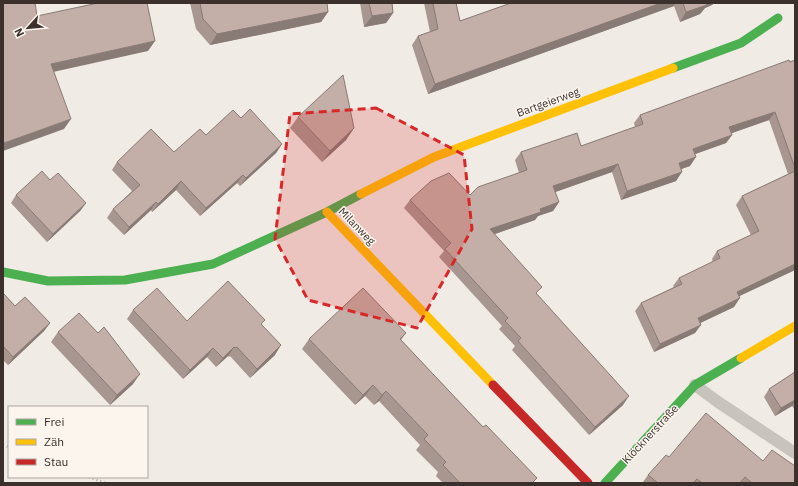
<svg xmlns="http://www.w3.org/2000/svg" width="798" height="486" font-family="'IBM Plex Sans',sans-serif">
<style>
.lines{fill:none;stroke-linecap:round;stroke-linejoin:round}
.lane{stroke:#c9c3be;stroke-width:12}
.fast{stroke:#4caf50;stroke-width:9}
.slow{stroke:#ffc107;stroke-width:9}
.jam{stroke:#c62828;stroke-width:9}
.rail{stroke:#b1aca8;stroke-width:3;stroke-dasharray:1 3;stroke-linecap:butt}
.wall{fill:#a89690}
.shaded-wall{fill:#887a75}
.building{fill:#c3afa7;stroke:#887a75}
.marked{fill:#d62828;fill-opacity:0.2;stroke:#d62828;stroke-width:3;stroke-dasharray:8 5;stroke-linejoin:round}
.labels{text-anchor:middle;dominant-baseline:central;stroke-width:3;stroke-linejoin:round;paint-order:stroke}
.street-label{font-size:11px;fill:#3b302b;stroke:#fbf5ee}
</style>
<rect width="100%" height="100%" fill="#f0ebe5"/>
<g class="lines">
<path class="lane" d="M695,385L718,402L795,453"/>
<path class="fast" d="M673,68L741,43L778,18
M3,272L48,281L125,280L213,264L327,212L361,194
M605,483L695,385L741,358"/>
<path class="slow" d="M361,194L434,157L673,68
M327,212L493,385
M741,358L795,326"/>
<path class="jam" d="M493,385L588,483"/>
<path class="rail" d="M3,445L9,447
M89,477L105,483"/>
</g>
<path class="wall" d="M190,3H327L328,12L321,22L210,45L196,29Z
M360,3H392L393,13L386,23L364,27Z
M424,3H456L460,21L511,3H714L712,5L705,8L700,14L680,22L674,6L428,94L412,45L418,36L430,32Z
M795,60V270L739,296L734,307L700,323L695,333L654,352L635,311L641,303L674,287L673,286L679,278L713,262L712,259L717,251L751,235L736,205L742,196L788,174L769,120L731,133L732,135L726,143L695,154L690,166L681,169L676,181L621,200L612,172L555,192L559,202L553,211L538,216L535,220L494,234L537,294L623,405L589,435L512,350L515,346L499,329L502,326L439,257L444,251L404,208L410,200L470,195L519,173L515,160L521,152L581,146L635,127L634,123L640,115Z
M298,117L354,128L346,140L322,162L290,128Z
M241,118L282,144L276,153L240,186L237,183L200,216L176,190L152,212L151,210L124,235L107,218L113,209L132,191L112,170L117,162L174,152L206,135Z
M50,180L86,203L80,211L47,242L11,203L16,195Z
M3,293L15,306L50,323L44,331L8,365L3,360Z
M133,310L187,321L262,324L275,355L250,378L230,356L229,357L228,356L216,367L207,357L183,379L127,319Z
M58,332L98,333L133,384L110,405L51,342Z
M406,333L401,340L483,427L537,478L533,483H443L436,476L438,472L416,450L420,445L379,401L374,405L365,396L355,405L302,349L309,339Z
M795,372V410L792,406L775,416L764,397L769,389Z
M669,457L763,461L795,483H644L643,482L648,475Z"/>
<path class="shaded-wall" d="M661,3H675L674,6L428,94L435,84Z
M704,3H714L712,5L705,8L700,14L680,22L686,12Z
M328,12L321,22L210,45L217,34Z
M393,13L386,23L364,27L372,16Z
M155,41L148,51L44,74L51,64Z
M775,112L769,120L724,136L729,127Z
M71,119L64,129L3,151V144L4,143Z
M354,128L346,140L322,162L330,151Z
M732,135L726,143L687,157L693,149Z
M282,144L276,153L240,186L246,178Z
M696,157L690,166L673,172L679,163Z
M618,164L612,172L547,195L553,186Z
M682,172L676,181L621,200L627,191Z
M243,175L237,183L200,216L206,208Z
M181,181L176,190L152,212L158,204Z
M156,202L151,210L124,235L129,227Z
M559,202L553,211L538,216L535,220L484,238L490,229L540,209Z
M86,203L80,211L47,242L53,234Z
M795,264V270L731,300L737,292Z
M740,298L734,307L692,327L698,318Z
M50,323L44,331L8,365L13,357Z
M701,325L695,333L654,352L660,344Z
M281,345L275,355L250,378L257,369Z
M234,347L228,356L216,367L223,358Z
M213,348L207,357L183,379L190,370Z
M140,374L133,384L110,405L117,395Z
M373,385L365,396L355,405L363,395Z
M386,391L379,401L374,405L382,395Z
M629,396L623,405L589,435L595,427Z
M795,400V402L792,406L775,416L781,408Z"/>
<path class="building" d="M3,3H35L37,16L98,3H147L155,41L51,64L71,119L4,143L3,139Z
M200,3H327L328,12L217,34L203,19Z
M369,3H392L393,13L372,16Z
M433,3H456L460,21L511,3H661L435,84L418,36L438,29Z
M683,3H706L707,5L686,12Z
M789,60L790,62L795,60V168L775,112L729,127L732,135L693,149L696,157L679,163L682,172L627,191L618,164L553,186L559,202L540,209L541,212L490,229L542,287L536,293L629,396L595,427L518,341L521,338L505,321L508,318L445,249L451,243L410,200L431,181L449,173L470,195L478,187L527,170L521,152L577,133L581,146L643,124L640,115Z
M343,75L354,128L330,151L298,117Z
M250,109L282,144L246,178L243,175L206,208L181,181L158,204L156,202L129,227L113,209L140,185L117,162L151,129L174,152L200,129L206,135L233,110L241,118Z
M42,171L50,180L58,173L86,203L53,234L16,195Z
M795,171V264L737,292L740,298L698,318L701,325L660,344L641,303L682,284L679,278L720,258L717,251L759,231L742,196Z
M228,281L265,320L261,324L281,345L257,369L237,347L235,348L234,347L223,358L213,348L190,370L133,310L157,288L187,321Z
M363,288L406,333L400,339L483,427L486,425L537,478L532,483H460L443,465L446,462L424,439L428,435L386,391L382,395L373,385L363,395L309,339Z
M3,293L15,306L25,297L50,323L13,357L3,346Z
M79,313L98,333L104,327L140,374L117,395L58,332Z
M795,372V400L781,408L769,389Z
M706,413L763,461L772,450L795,466V483H752L745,477L740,483H702L697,479L693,483H658L648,475L666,455L669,457Z"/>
<path class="marked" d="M376,108L464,155L472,229L417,328L308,300L275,239L290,114Z"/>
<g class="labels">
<g class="street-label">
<text transform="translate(548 102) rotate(-20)">Bartgeierweg</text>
<text transform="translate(357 226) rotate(46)">Milanweg</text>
<text transform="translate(650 434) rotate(-47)">Klöcknerstraße</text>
</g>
</g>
<rect width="798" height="486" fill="none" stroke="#3b302b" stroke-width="8"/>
<rect x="8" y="406" width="140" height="72" fill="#fbf5ee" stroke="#aea6a0"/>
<rect x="16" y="419" width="20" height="6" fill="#4caf50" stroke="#aea6a0"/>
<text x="44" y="426" font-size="12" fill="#3b302b">Frei</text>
<rect x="16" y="439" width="20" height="6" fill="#ffc107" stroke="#aea6a0"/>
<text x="44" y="446" font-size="12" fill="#3b302b">Zäh</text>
<rect x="16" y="459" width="20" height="6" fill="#c62828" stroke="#aea6a0"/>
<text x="44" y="466" font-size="12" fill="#3b302b">Stau</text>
<g transform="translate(28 28) rotate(243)" stroke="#fbf5ee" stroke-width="3" paint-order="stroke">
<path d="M0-3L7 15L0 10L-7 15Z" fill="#3b302b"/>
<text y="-6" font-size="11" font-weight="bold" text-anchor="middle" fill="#3b302b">N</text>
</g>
</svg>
